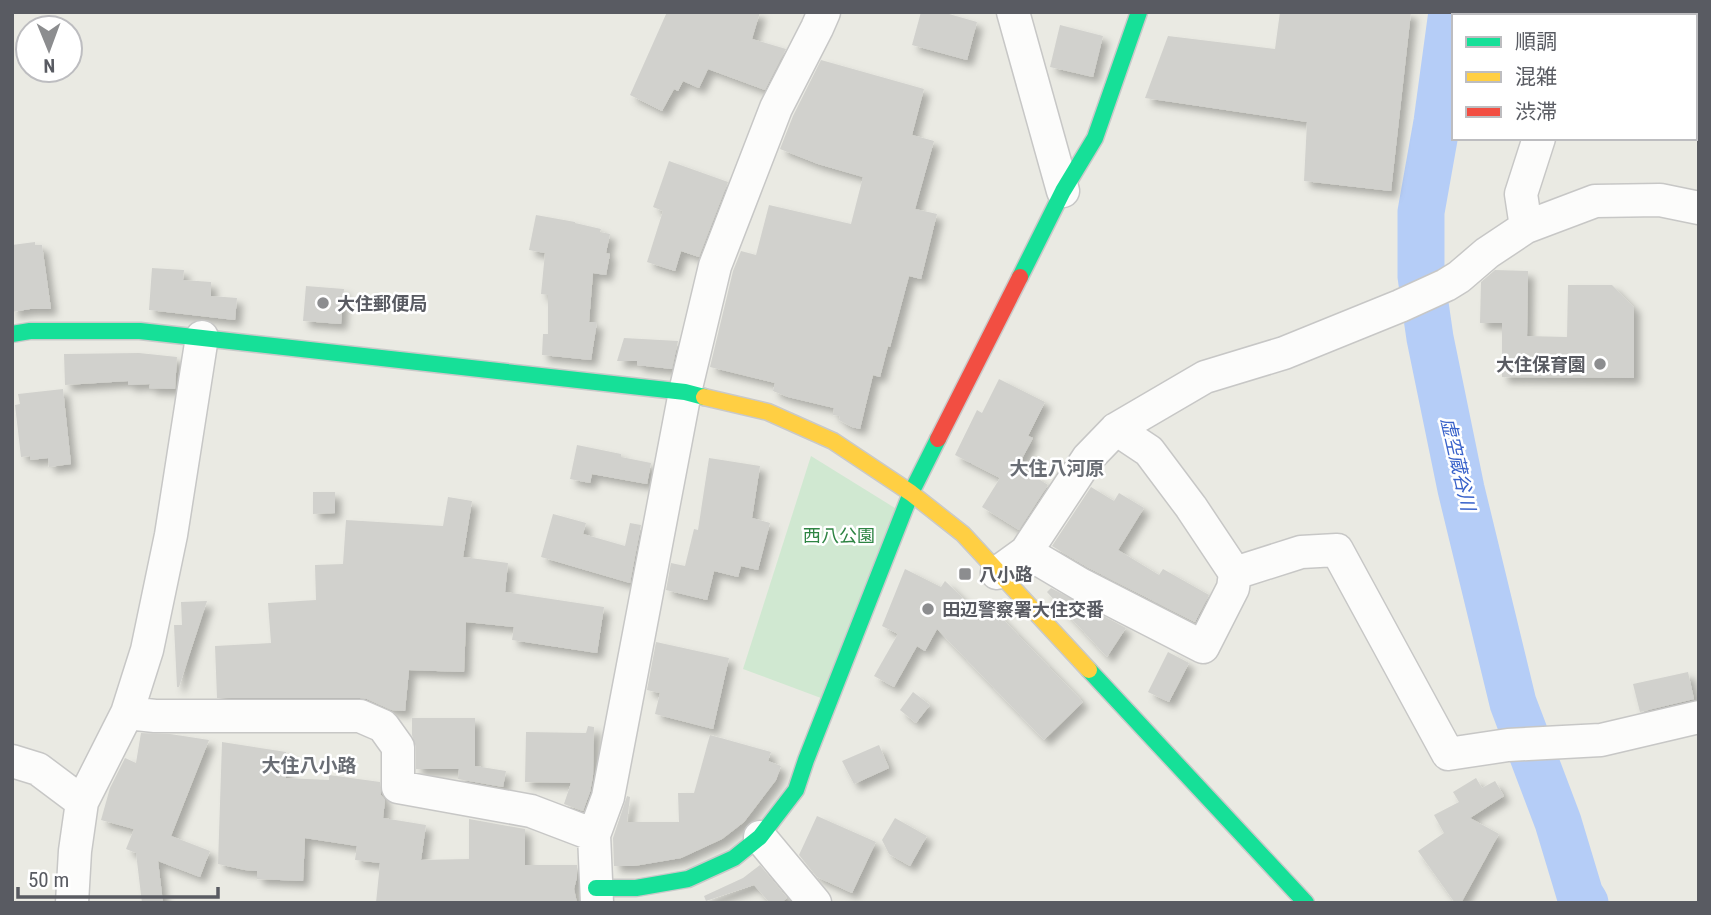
<svg xmlns="http://www.w3.org/2000/svg" width="1711" height="915" font-family="'Roboto Condensed','Noto Sans JP',sans-serif">
<style>
.green{fill:#d0e8d1}
.lines{fill:none;stroke-linecap:round;stroke-linejoin:round}
.river{stroke:#b5cdf7;stroke-width:47}
.building{fill:#d1d1cd;filter:url(#shadow)}
.street-casing{stroke:#c7c7c6;stroke-width:35}
.fast-casing{stroke:#c9c9c9;stroke-width:19}
.slow-casing{stroke:#c9c9c9;stroke-width:19}
.jam-casing{stroke:#c9c9c9;stroke-width:19}
.street{stroke:#fcfcfb;stroke-width:32}
.fast{stroke:#16e098;stroke-width:16}
.slow{stroke:#ffcf43;stroke-width:16}
.jam{stroke:#f24e42;stroke-width:16}
.poi-dot{fill:#8c8d8f;stroke:#fff;stroke-width:2.5}
.labels{text-anchor:middle;dominant-baseline:central;stroke-width:5;stroke-linejoin:round;paint-order:stroke}
.poi-label{font-size:18px;font-weight:bold;fill:#595b62;stroke:#fff;text-anchor:start}
.park-label{font-size:18px;fill:#2e8443;stroke:#fff}
.water-label{font-size:19px;font-style:italic;fill:#3962ca;stroke:#fff}
.neighbourhood-label{font-size:19px;font-weight:bold;fill:#696d74;stroke:#fff}
</style>
<defs>
<filter id="shadow"><feDropShadow dx="6" dy="6" stdDeviation="3.5" flood-color="#0004"/></filter>
</defs>
<rect width="100%" height="100%" fill="#eaeae3"/>
<path class="green" d="M811,456L903,513L829,701L743,669Z"/>
<g class="lines">
<path class="river" d="M1452,12L1437,122L1421,212V276L1430,338L1461,489L1513,703L1558,822L1580,895L1585,903"/>
</g>
<path class="building" d="M667,12H760L752,39L786,49L765,90L708,69L699,88L683,81L678,91L674,89L662,111L630,95Z
M921,12H942L977,22L967,60L912,45Z
M1280,12H1411L1391,191L1304,181L1307,122L1145,98L1168,36L1275,49Z
M1060,25L1103,36L1093,77L1050,67Z
M821,60L924,89L912,135L934,141L915,209L937,214L921,279L909,276L890,347L888,346L880,377L873,375L860,429L852,427L839,420L840,416L833,415L834,408L788,397L773,391L775,383L710,367L733,271L741,251L756,255L769,205L851,224L863,177L818,164L780,149L793,116Z
M669,161L728,182L699,257L681,251L675,271L647,262L663,211L653,207Z
M536,215L575,222V223L601,229L600,232L610,234L606,253L610,254L606,275L593,273L589,322H597L591,360L542,355L543,334H548V295L541,294L545,253L529,250Z
M35,242V245H42L51,309H30L12,312V245Z
M152,268L184,270L183,280L211,282V296L237,298L235,320L149,310Z
M1495,270L1528,271L1527,336L1567,337L1568,285H1612L1634,307V378L1502,377V323H1480L1481,282Z
M306,286L344,289L341,324L303,321Z
M624,338L678,341L672,369L637,365V361H617Z
M139,353L177,357L175,389L149,388L150,384L128,385V381L65,385L64,354Z
M999,379L1045,402L1028,436L1033,438L1018,466L1048,485L1019,530L982,507L1000,478L955,455L977,410L982,413Z
M63,389L71,464L49,467L48,458L30,460V456L21,457L15,405L20,404L18,394Z
M577,445L621,454V457L651,463L647,484L592,474L590,483L570,479Z
M709,458L760,466L752,518L770,523L758,570L741,566L738,577L714,571L707,600L666,590L671,563L685,566L694,529L698,530Z
M1091,487L1114,501L1119,493L1144,508L1118,550L1159,575L1163,569L1209,595L1195,622L1089,568L1052,546Z
M313,492H335V513L313,514Z
M448,497L472,501L463,557L508,563L505,592L604,607L597,653L512,640L514,627L466,622L464,672L409,670L405,711L392,710L367,699L360,698H217L215,646L271,643L268,603L316,600L315,565L343,564L346,520L443,526Z
M553,514L586,523L583,534L625,546L630,523L641,525L630,583L541,557Z
M905,569L941,587L945,581L983,617L992,608L1083,702L1044,740L937,629L925,651L917,646L894,687L874,676L898,634L882,626Z
M1051,588L1126,628L1107,657L1047,592Z
M207,601L179,687H177L174,625H182L181,602Z
M656,642L729,658L713,729L655,714L660,693L647,690Z
M1168,652L1189,663L1169,702L1148,692Z
M1688,672L1694,699L1640,712L1633,684Z
M913,692L930,705L916,723L900,710Z
M412,718H475V766L506,771L503,787L458,779L459,769H416V747L412,735Z
M588,726L594,727L593,776L590,792L583,811L564,804L571,783L525,782L526,732L586,733Z
M141,733L170,734L209,740L171,836L210,851L200,877L158,861L163,903H142L136,853L126,849L134,829L101,820L110,788L125,758L136,763Z
M710,735L771,752L768,761L781,766L776,780L744,822L722,839L681,858L634,866H614L613,838L627,796L630,797L627,822H679L678,793H694Z
M222,742L286,752V778L329,780V775L380,782L381,795L385,800L383,818L426,825L421,860L469,859V819L525,829V865H577V877L574,889L577,903H376L380,863L355,860L357,846L305,838L303,881L257,879V871L245,870L218,864Z
M879,745L889,768L854,784L842,761Z
M1476,778L1482,788L1495,781L1504,796L1470,818L1499,834L1461,903H1455L1418,851L1444,833L1434,815L1459,802L1453,792Z
M817,816L876,842L852,893L817,877L799,855Z
M895,818L927,836L910,866L889,854L882,840Z
M760,865L787,898L781,903H770L754,885L706,901L704,896L743,878Z"/>
<g class="lines">
<g class="street-casing">
<path id="street" d="M1013,12L1063,191
M1571,16V12
M1526,227L1521,194L1539,138
M1116,429L1149,451L1191,507L1235,573L1301,552L1337,550L1448,754L1508,745L1601,740L1699,717
M1026,552L1080,584L1203,647L1233,588L1235,573
M997,573L1026,552L1088,458L1116,429L1205,377L1284,353L1400,306L1446,285L1459,277L1487,253L1526,227L1595,201L1660,200L1699,208
M127,713L155,716H360L383,726L398,747V787L531,811L594,835
M12,761L38,769L82,802
M760,837L815,903
M72,903L75,851L82,802L127,713L147,650L171,535L202,337
M597,903L594,835L608,797L685,392L715,266L776,108L817,28L824,12"/>
</g>
<g class="fast-casing">
<path id="fast" d="M1020,277L1063,191L1095,138L1139,12
M12,334L30,331H140L685,392L704,397
M1089,670L1306,903
M596,888H636L688,879L734,858L760,837L796,790L806,760L911,493L938,439"/>
</g>
<g class="slow-casing">
<path id="slow" d="M704,397L768,412L833,441L911,493L963,534L1089,670"/>
</g>
<g class="jam-casing">
<path id="jam" d="M938,439L1020,277"/>
</g>
<use href="#street" class="street"/>
<use href="#fast" class="fast"/>
<use href="#slow" class="slow"/>
<use href="#jam" class="jam"/>
</g>
<g class="poi-dot">
<circle cx="323" cy="303" r="7"/>
<circle cx="1600" cy="364" r="7"/>
<rect x="958" y="567" width="14" height="14" rx="3.5"/>
<circle cx="928" cy="609" r="7"/>
</g>
<g class="labels">
<g class="poi-label">
<text x="337" y="303">大住郵便局</text>
<text x="1586" y="364" text-anchor="end">大住保育園</text>
<text x="979" y="574">八小路</text>
<text x="942" y="609">田辺警察署大住交番</text>
</g>
<g class="park-label">
<text x="839" y="535">西八公園</text>
</g>
<g class="water-label">
<text transform="translate(1458 464) rotate(77)">虚空蔵谷川</text>
</g>
<g class="neighbourhood-label">
<text x="1057" y="468">大住八河原</text>
<text x="309" y="765">大住八小路</text>
</g>
</g>
<rect width="1711" height="915" fill="none" stroke="#595b62" stroke-width="28"/>
<rect x="1452" y="14" width="245" height="126" fill="#ffffff" stroke="#bdbdc0" stroke-width="2"/>
<rect x="1466" y="37" width="35" height="10" fill="#16e098" stroke="#bdbdc0" stroke-width="2"/>
<text x="1515" y="49" font-size="21" fill="#595b62">順調</text>
<rect x="1466" y="72" width="35" height="10" fill="#ffcf43" stroke="#bdbdc0" stroke-width="2"/>
<text x="1515" y="84" font-size="21" fill="#595b62">混雑</text>
<rect x="1466" y="107" width="35" height="10" fill="#f24e42" stroke="#bdbdc0" stroke-width="2"/>
<text x="1515" y="119" font-size="21" fill="#595b62">渋滞</text>
<g transform="translate(49 49) rotate(179)"><circle r="33" fill="#ffffff" stroke="#bdbdc0" stroke-width="2"/>
<path d="M0-5L12 26L0 18L-12 26Z" fill="#8c8d8f"/>
<text y="-10" font-size="19" font-weight="bold" text-anchor="middle" fill="#595b62">N</text>
</g>
<path d="M18 887v10h200v-10" fill="none" stroke="#595b62" stroke-width="3.5"/>
<text x="28" y="887" font-size="21" fill="#595b62" stroke="#ffffff" stroke-width="5" paint-order="stroke">50 m</text>
</svg>
